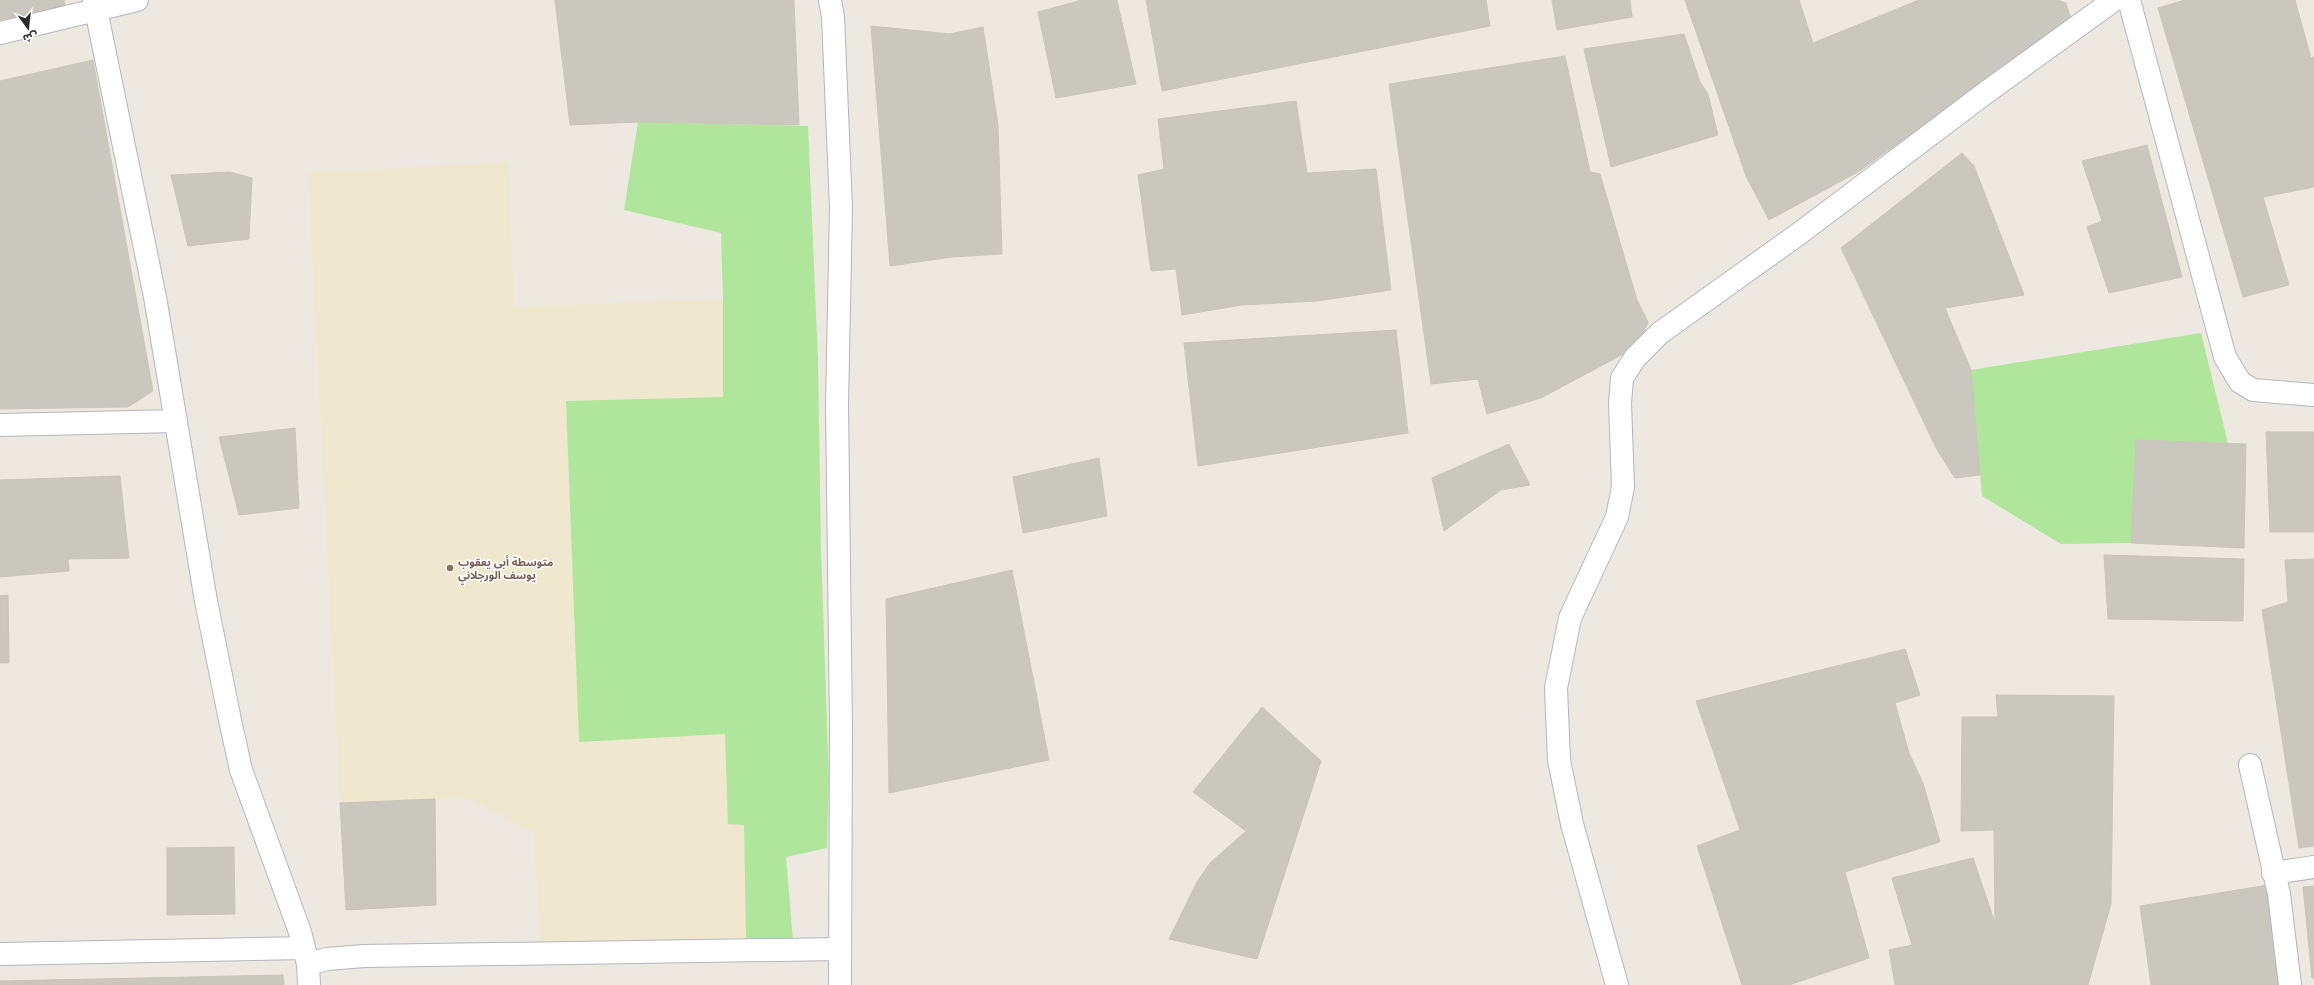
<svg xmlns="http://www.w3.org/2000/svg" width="2314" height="985" font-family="'Space Grotesk','Noto Sans Arabic',sans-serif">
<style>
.education{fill:#f0e7cf}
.green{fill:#b0e59c}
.building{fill:#cac7be;stroke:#cac5b9}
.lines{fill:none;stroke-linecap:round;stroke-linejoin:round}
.minor-casing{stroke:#b3b5c0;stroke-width:24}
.minor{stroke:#fff;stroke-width:22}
.education-dot{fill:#8d6e63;stroke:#fff;stroke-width:1.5}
.labels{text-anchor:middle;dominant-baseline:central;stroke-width:3;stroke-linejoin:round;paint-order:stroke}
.education-label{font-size:11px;font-weight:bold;fill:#785e54;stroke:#fff;text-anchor:start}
</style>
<rect width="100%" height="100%" fill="#eee9e0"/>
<path class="education" d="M508,162L514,307L723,299V397L566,401L579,742L725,734L728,824H744L746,938L542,949L533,832L468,798L340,803L308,173Z"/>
<path class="green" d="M638,122L808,126L818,361L821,549L829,782L827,848L786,857L793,941L746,938L744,825L728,824L725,734L579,742L566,401L723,397V299L721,233L624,210Z
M2201,333L2228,443L2136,440L2131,543L2061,544L1982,496L1971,370Z"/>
<path class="building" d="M0,0H64L65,6L0,20Z
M555,0H794L799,125L638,122L570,125Z
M1082,0H1117L1136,84L1056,98L1038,12Z
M1146,0H1486L1490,26L1162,91Z
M1552,0H1630L1632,17L1557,30Z
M1685,0H1799L1813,43L1919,0H2057L2066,3L2071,19L1858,172L1769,220L1746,176Z
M2185,0H2295L2311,58L2314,57V187L2263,197L2289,285L2243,297L2158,8Z
M871,26L950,34L983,27L998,125L1002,254L952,257L890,266Z
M1684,34L1700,82L1708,94L1718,135L1611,167L1584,49Z
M1565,56L1590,172L1600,174L1637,300L1648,322L1638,346L1541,398L1487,414L1478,379L1431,384L1389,84Z
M93,60L153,391L128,407L0,409V81Z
M1296,101L1307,173L1376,169L1391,290L1317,301L1242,305L1182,315L1176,269L1151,271L1138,175L1164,169L1158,119Z
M2147,145L2182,277L2109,293L2087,227L2102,221L2082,161Z
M1962,153L1974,166L2024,295L1945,308L1971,370L1980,475L1955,478L1936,448L1841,248Z
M230,172L252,178L249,239L188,246L171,175Z
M1396,330L1408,433L1198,466L1184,343Z
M295,428L299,508L239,515L219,437Z
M2266,432H2314V532H2270Z
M2136,440L2246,444L2244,548L2131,543Z
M1509,444L1530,485L1501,490L1444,531L1432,478Z
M1099,458L1107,516L1023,533L1013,477Z
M120,476L129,558L68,559L69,571L0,577V480Z
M2104,555L2244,559L2243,621L2108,619Z
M2314,559V846L2299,848L2262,610L2288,602L2285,560Z
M1012,570L1049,760L889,793L886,599Z
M8,595L9,663H0V596Z
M1905,649L1920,695L1895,703L1909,753L1923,783L1940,842L1845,872L1869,958L1789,985H1742L1697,846L1740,830L1696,701Z
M1996,695L2114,696L2111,904L2088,985H1895L1889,950L1912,945L1892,878L1973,858L1995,923L1994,830L1961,831L1962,717H1998Z
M1262,707L1321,761L1257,959L1169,939L1197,882L1210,863L1246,831L1193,792Z
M435,799L436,905L346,910L340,803Z
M234,847L235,914L167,915V848Z
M2268,885L2284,985H2151L2140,906Z
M2314,886V978H2312L2303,887Z
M283,975L284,985H0V981Z"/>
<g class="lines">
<g class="minor-casing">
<path id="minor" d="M94,0L155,297L206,601L230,720L241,770L300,932L308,964L309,985
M830,0L833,17L841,207L837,404L841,728L840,985
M2129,0L2225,357L2240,382L2253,390L2314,395
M0,33L137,0
M0,425L176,421
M2250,765L2279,894L2290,985
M2273,873L2314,867
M0,954L304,948
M308,964L327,959L364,956L840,949
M1617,985L1572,824L1559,760L1556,688L1570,618L1617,517L1623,487L1620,403L1622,378L1635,358L1660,333L1800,233L1984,94L2114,0"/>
</g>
<use href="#minor" class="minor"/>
</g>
<circle class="education-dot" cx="450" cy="568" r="4"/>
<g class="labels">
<g class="education-label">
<text x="458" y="562">متوسطة أبي يعقوب<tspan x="458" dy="13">يوسف الورجلاني</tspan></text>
</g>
</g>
<g transform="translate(28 28) rotate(165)" stroke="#ffffff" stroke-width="3" paint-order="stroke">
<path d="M0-3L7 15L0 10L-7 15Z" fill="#2d2d2d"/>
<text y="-6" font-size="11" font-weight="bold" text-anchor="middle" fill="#2d2d2d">ش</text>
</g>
</svg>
